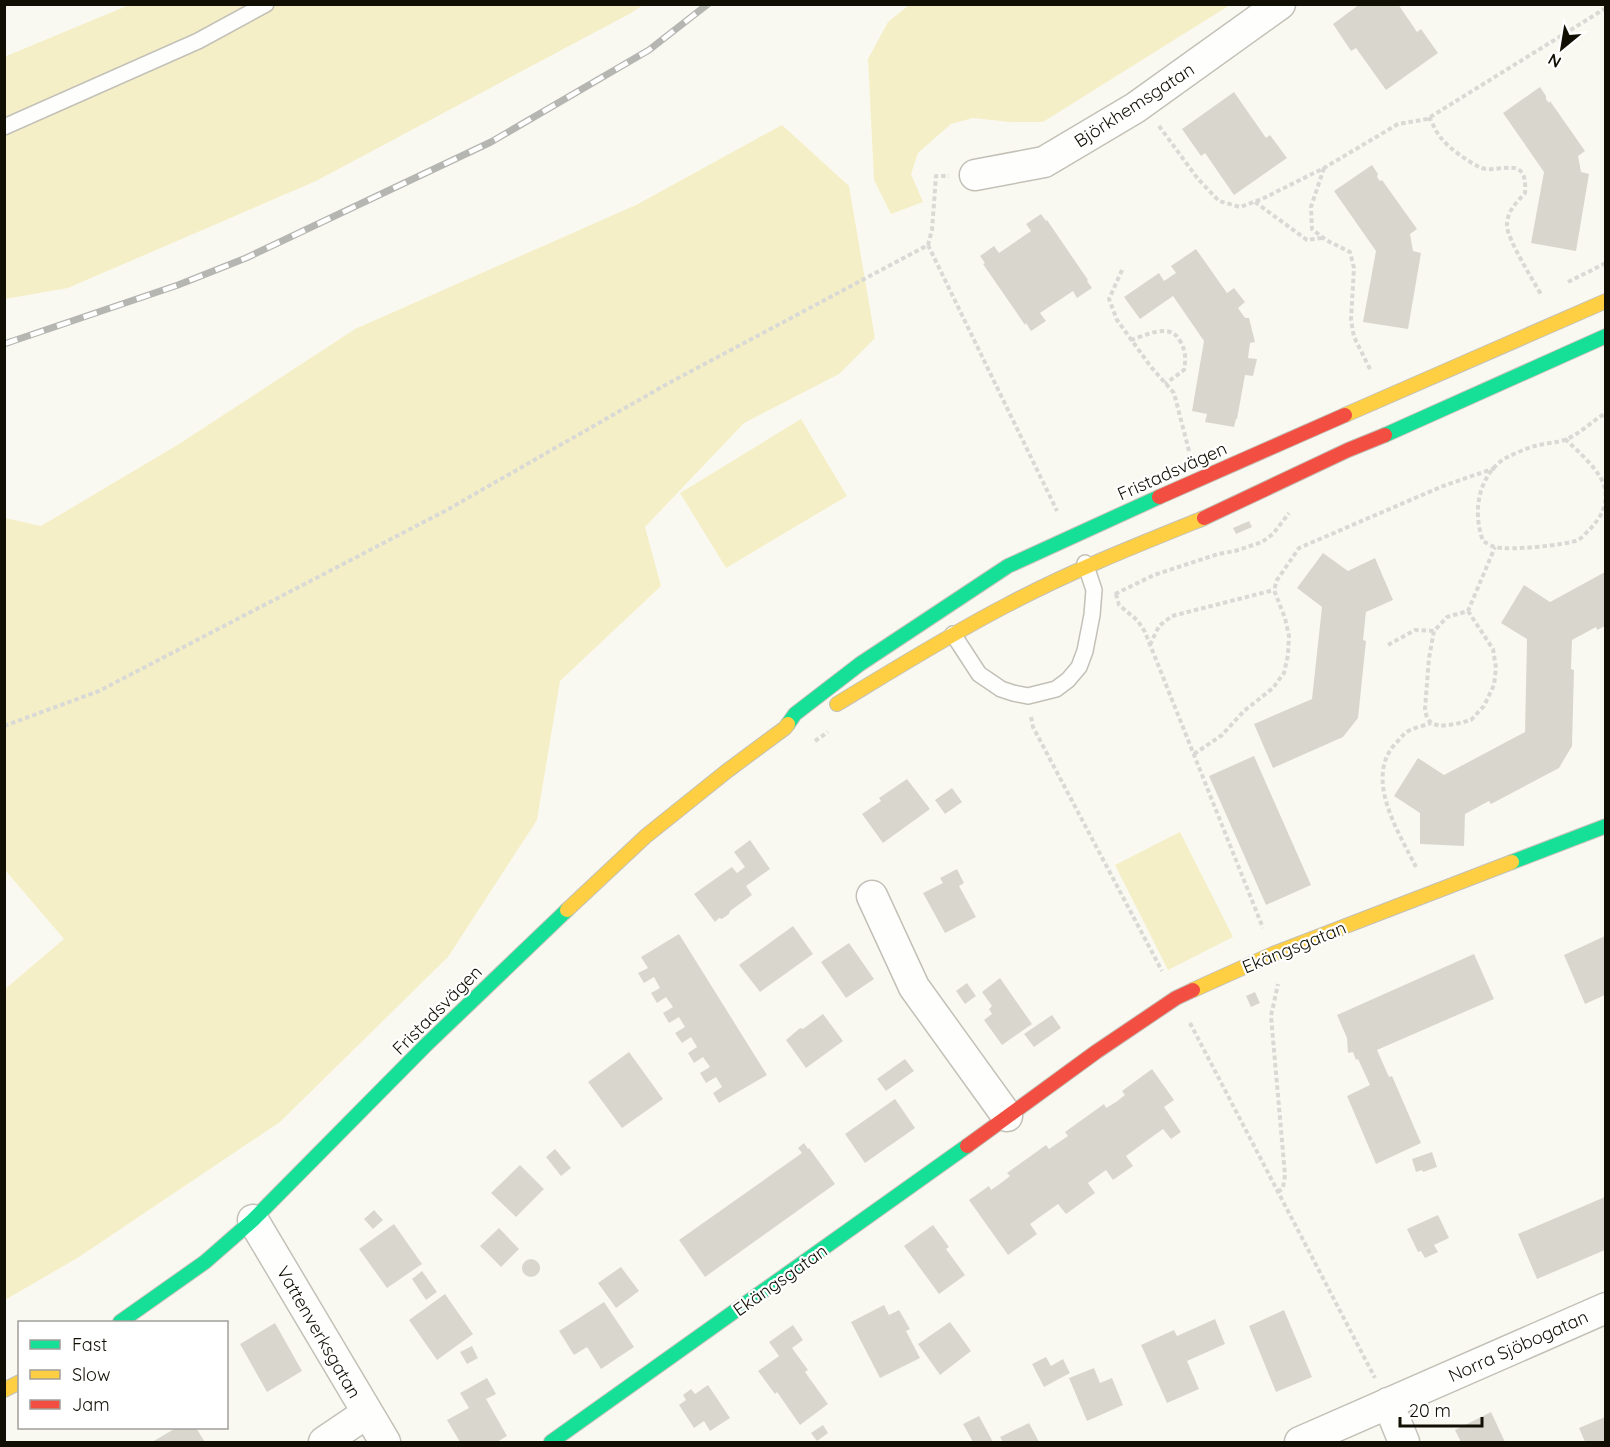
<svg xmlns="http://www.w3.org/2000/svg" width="1610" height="1447" font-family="Quicksand,sans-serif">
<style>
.green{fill:#f5efc8}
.building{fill:#d9d7cd}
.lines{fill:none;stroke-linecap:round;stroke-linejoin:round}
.lane-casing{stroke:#c3c1b7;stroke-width:18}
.street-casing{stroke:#c3c1b7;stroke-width:33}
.fast-casing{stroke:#c3c1b7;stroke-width:16}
.slow-casing{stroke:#c3c1b7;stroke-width:16}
.jam-casing{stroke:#c3c1b7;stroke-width:16}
.path{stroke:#d9d9d6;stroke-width:4;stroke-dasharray:4.5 3;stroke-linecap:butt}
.lane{stroke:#fefefd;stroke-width:15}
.street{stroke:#fefefd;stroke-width:30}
.fast{stroke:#16e098;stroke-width:14}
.slow{stroke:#ffcf43;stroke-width:14}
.jam{stroke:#f24e42;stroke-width:14}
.rail-casing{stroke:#b5b5b2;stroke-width:7}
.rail{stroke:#fff;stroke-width:4.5;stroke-dasharray:14;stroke-linecap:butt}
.labels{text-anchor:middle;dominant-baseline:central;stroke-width:4.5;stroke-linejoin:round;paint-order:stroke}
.street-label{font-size:18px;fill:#110f03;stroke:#fff}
</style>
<rect width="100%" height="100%" fill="#faf9f1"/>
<path class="green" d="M129,5H643L631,13L316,181L68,288L5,299L4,57Z
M909,5V4L1230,5L1043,122H1010L973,118L951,124L918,153L911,174L923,202L891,214L874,180L868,59L888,22Z
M782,125L849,186L875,338L839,374L744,423L645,527L661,586L560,681L537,820L448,957L280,1122L79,1257L5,1300V989L64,939L5,870V518L41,526L179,444L355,329L636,205Z
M801,419L847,496L726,568L680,493Z
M1180,832L1233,937L1168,970L1115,865Z"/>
<path class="building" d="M1360,4H1398L1417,32L1421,29L1438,53L1386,90L1356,48L1351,51L1333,24Z
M1540,87L1546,96V99L1549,103L1550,101L1585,151L1578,156L1581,172L1589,174L1576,251L1531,243L1544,172L1503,113Z
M1234,92L1266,138L1270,135L1287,158L1234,195L1205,153L1201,156L1182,129Z
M1372,165L1378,174L1377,177L1380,181L1382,180L1417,229L1410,234L1413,251L1421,253L1408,329L1363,322L1376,251L1334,191Z
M1041,214L1046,221L1047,220L1088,280L1087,281L1092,288L1077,298L1073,291L1040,313L1046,321L1031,331L1026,323L1025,325L983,264L985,263L980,256L994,246L999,253L1031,231L1026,224Z
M1196,249L1227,293L1234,288L1245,302L1238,308L1245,318H1249L1255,342L1250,343L1248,358L1257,359L1253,376L1245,375L1237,419H1236L1234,427L1205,422L1207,414L1192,411L1204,341L1173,296L1140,319L1124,297L1159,273L1164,281L1176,273L1171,266Z
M1249,521L1252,527L1236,534L1233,528Z
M1323,553L1348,571L1375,558L1393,600L1366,612L1363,640L1366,641L1358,718L1343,737L1273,768L1254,724L1312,699L1322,607L1297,588Z
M1605,572V626L1597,630L1596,627L1572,640L1571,669L1574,670L1572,746L1559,768L1491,804L1489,801L1465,814L1464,846L1420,844V813L1394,796L1418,758L1444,775L1525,732L1527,639L1501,623L1524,585L1550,602Z
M1254,756L1311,885L1266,905L1209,776Z
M907,779L930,809L883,843L862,814L881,801L879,798Z
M952,788L962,802L945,814L935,800Z
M750,840L770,869L746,886L752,895L730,911L729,914L722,919L719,918L715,922L694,894L732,867L737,873L745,867L734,852Z
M957,869L964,883L959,886L976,917L945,933L923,893L943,883L940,878Z
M793,926L813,954L760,992L739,965Z
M679,934L767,1075L719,1103L713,1093L722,1087L716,1077L706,1083L700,1073L710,1067L703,1057L694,1063L688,1053L697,1047L691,1037L682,1043L675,1033L685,1027L679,1017L669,1023L663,1013L673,1007L666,997L657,1003L651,993L660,988L654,977L644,983L638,973L648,968L641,957Z
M1605,936V995L1585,1004L1564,955Z
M849,943L874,979L846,998L821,962Z
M1474,954L1494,999L1377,1050L1389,1077L1392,1076L1421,1143L1376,1164L1347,1096L1370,1085L1358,1059L1356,1060L1353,1052L1348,1053L1347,1038L1337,1015Z
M1000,978L1032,1024L1002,1045L984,1020L992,1014L989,1009L992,1006L982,992Z
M967,983L976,996L965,1004L956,991Z
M1255,992L1260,1003L1251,1007L1246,996Z
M823,1014L843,1041L806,1068L786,1040L800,1028L803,1029Z
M1052,1015L1061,1028L1034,1047L1024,1034Z
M629,1052L663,1099L622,1128L588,1082Z
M905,1059L914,1071L886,1091L877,1079Z
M1152,1069L1174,1100L1164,1107L1181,1132L1171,1139L1163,1129L1145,1142L1126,1156L1133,1166L1113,1180L1106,1170L1088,1183L1095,1193L1066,1214L1058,1204L1030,1224L1037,1234L1008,1255L969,1200L989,1186L991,1190L1001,1183L1010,1176L1007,1173L1046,1145L1049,1149L1068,1136L1065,1132L1104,1104L1106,1108L1116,1102L1125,1095L1122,1091Z
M895,1099L915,1128L865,1163L845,1134Z
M804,1143L808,1149L809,1148L835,1184L705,1277L679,1240L802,1153L798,1148Z
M555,1149L571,1168L561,1176L546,1157Z
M1432,1152L1437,1167L1423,1172L1422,1170L1416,1172L1412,1159Z
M520,1165L544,1189L516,1217L491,1193Z
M1605,1197V1250L1537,1279L1518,1234Z
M374,1210L383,1220L373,1229L364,1219Z
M1438,1215L1449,1238L1434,1245L1438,1252L1425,1258L1421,1251L1418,1252L1407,1229Z
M394,1224L422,1264L387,1288L359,1249Z
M933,1225L949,1247L946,1249L965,1275L939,1294L904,1246Z
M499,1228L519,1249L501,1267L480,1246Z
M522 1268a9 9 0 1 1 18 0a9 9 0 1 1-18 0Z
M621,1267L639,1291L616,1308L598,1283Z
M422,1271L437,1292L426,1300L412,1279Z
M445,1294L473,1334L437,1360L409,1320Z
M604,1302L634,1347L601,1369L587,1347L574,1355L559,1331Z
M884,1305L889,1315L899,1310L910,1329L906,1331L920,1358L880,1378L851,1322Z
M1284,1310L1312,1377L1276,1392L1249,1326Z
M1215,1319L1225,1344L1187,1361L1199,1389L1167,1403L1141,1345L1174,1330L1177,1336Z
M950,1322L971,1351L940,1375L918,1344Z
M275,1323L302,1371L267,1392L240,1344Z
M793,1325L803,1340L792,1348L808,1370L805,1372L828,1404L800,1425L777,1392L775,1394L758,1371L779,1356L769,1342Z
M472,1346L478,1358L467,1364L460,1352Z
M1046,1357L1051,1366L1063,1359L1070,1373L1044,1387L1032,1364Z
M1094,1368L1100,1383L1112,1378L1123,1405L1087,1421L1069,1378Z
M487,1378L496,1394L486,1399L507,1436L497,1442H460L447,1420L469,1408L460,1393Z
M708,1385L730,1418L710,1431L704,1421L694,1428L679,1405L686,1400L683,1395L691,1389L695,1394Z
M1491,1412L1505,1442H1461L1455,1430Z
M979,1416L993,1442H973L963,1424Z
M1605,1417V1442H1585L1579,1428Z
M1029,1423L1039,1442H1003L1000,1437Z
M823,1425L828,1433L817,1441L811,1433Z
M176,1428H196L205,1442H152Z"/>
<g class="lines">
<g class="lane-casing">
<path id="lane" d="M4,127L198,41L266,4
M953,634L979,674L1001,689L1013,693L1028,696L1056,689L1068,680L1079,667L1085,651L1092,615L1094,590L1085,563"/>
</g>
<g class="street-casing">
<path id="street" d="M975,175L1044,162L1135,108L1280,4
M872,896L914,987L1007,1116
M253,1220L385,1442
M1388,1403L1404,1442
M324,1442L367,1413
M1300,1442L1606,1308"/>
</g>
<g class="fast-casing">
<path id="fast" d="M1385,435L1606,336
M788,724L795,714L860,664L1008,566L1159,497
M1512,862L1606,826
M120,1322L205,1262L253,1220L426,1045L567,910
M551,1442L967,1146"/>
</g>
<g class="slow-casing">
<path id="slow" d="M1345,415L1606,301
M837,704C893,670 949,635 1007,605C1071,571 1137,545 1204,518
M567,910L646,836L727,771L785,728L788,724
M1193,990L1273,954L1512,862
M4,1390L20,1382"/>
</g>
<g class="jam-casing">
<path id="jam" d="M1159,497L1345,415
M1204,518L1348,450L1385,435
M967,1146L1096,1052L1176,998L1193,990"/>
</g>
<path class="path" d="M1429,117C1433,124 1436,132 1441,138C1450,149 1466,160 1479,167C1498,176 1528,151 1525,193C1517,202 1507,211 1507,225C1506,237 1534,282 1542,296
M1159,126L1198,179L1219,201L1240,207L1262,199L1324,168L1398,124L1427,119L1606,8
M1324,168L1311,207L1312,229L1326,240L1350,252L1354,268L1351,320L1354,337L1371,371
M1255,202L1307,240L1322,238
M928,245L1057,511
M1122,270L1109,299L1117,320L1151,367L1174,393L1189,451
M1568,282L1606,263
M1131,340C1146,335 1171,322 1180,341C1186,351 1186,359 1184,370L1165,384
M1565,439C1578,451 1602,472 1605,489C1608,506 1600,519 1589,530C1586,533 1582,538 1578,540C1567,545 1508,551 1495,547C1491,546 1487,543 1483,541C1473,514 1477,480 1501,461C1508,456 1527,448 1535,446C1545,443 1557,443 1567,439C1581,433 1592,421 1606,413
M1115,594L1154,575L1218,554L1235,551L1262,542L1273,534L1289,513
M1116,594L1119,605L1137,620L1145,632L1263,928
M1468,611L1493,649L1496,668L1494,685L1484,706L1471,720L1456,724L1440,726L1431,723L1427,718L1425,709L1429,658L1434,631L1447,617L1468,611L1495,547
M1150,645L1159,626L1172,616L1274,590
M1388,645L1415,630L1434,631
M1031,717L1033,727L1162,971
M4,726L99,691L445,511L667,384L928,245L932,230L936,176H949
M815,741L828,732
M1194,754L1222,735L1244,711L1273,688L1284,673L1288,655L1289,636L1285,618L1274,590L1277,580L1299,548L1443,486L1495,468
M1416,867C1399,833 1363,778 1396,743C1399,740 1402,736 1405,733C1412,728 1423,726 1431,723
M1190,1023L1375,1378
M1278,1192L1283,1188L1285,1175L1271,1016L1278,984"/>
<use href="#lane" class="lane"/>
<use href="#street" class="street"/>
<use href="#fast" class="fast"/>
<use href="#slow" class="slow"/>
<use href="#jam" class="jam"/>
<g class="rail-casing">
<path id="rail" d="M4,344L178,285L246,258L491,142L649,50L708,4"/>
</g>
<use href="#rail" class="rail"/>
</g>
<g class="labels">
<g class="street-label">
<text transform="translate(1134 105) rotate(-33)">Björkhemsgatan</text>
<text transform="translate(1172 471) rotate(-24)">Fristadsvägen</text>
<text transform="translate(1294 947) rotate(-22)">Ekängsgatan</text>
<text transform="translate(437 1010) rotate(-45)">Fristadsvägen</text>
<text transform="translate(780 1280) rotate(-35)">Ekängsgatan</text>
<text transform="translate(319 1332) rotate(60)">Vattenverksgatan</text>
<text transform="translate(1518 1346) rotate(-24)">Norra Sjöbogatan</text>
</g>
</g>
<rect width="1610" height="1447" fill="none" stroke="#110f03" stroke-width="12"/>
<rect x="18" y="1321" width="210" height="108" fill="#ffffff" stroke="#a09f9a" stroke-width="1.5"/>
<rect x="30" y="1340" width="30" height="9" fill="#16e098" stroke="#a09f9a" stroke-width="1.5"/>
<text x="72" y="1351" font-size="18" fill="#110f03">Fast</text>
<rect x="30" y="1370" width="30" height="9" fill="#ffcf43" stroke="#a09f9a" stroke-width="1.5"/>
<text x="72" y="1381" font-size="18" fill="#110f03">Slow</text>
<rect x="30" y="1400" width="30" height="9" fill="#f24e42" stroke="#a09f9a" stroke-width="1.5"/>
<text x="72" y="1411" font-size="18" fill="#110f03">Jam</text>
<g transform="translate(1562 48) rotate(210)" stroke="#ffffff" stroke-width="4.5" paint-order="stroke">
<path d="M0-4.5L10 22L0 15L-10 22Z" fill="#110f03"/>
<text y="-9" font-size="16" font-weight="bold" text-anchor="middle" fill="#110f03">N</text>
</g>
<path d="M1400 1417v9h82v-9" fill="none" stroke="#110f03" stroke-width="3"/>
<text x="1409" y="1417" font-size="18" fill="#110f03" stroke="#ffffff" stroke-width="4.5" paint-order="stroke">20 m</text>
</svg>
